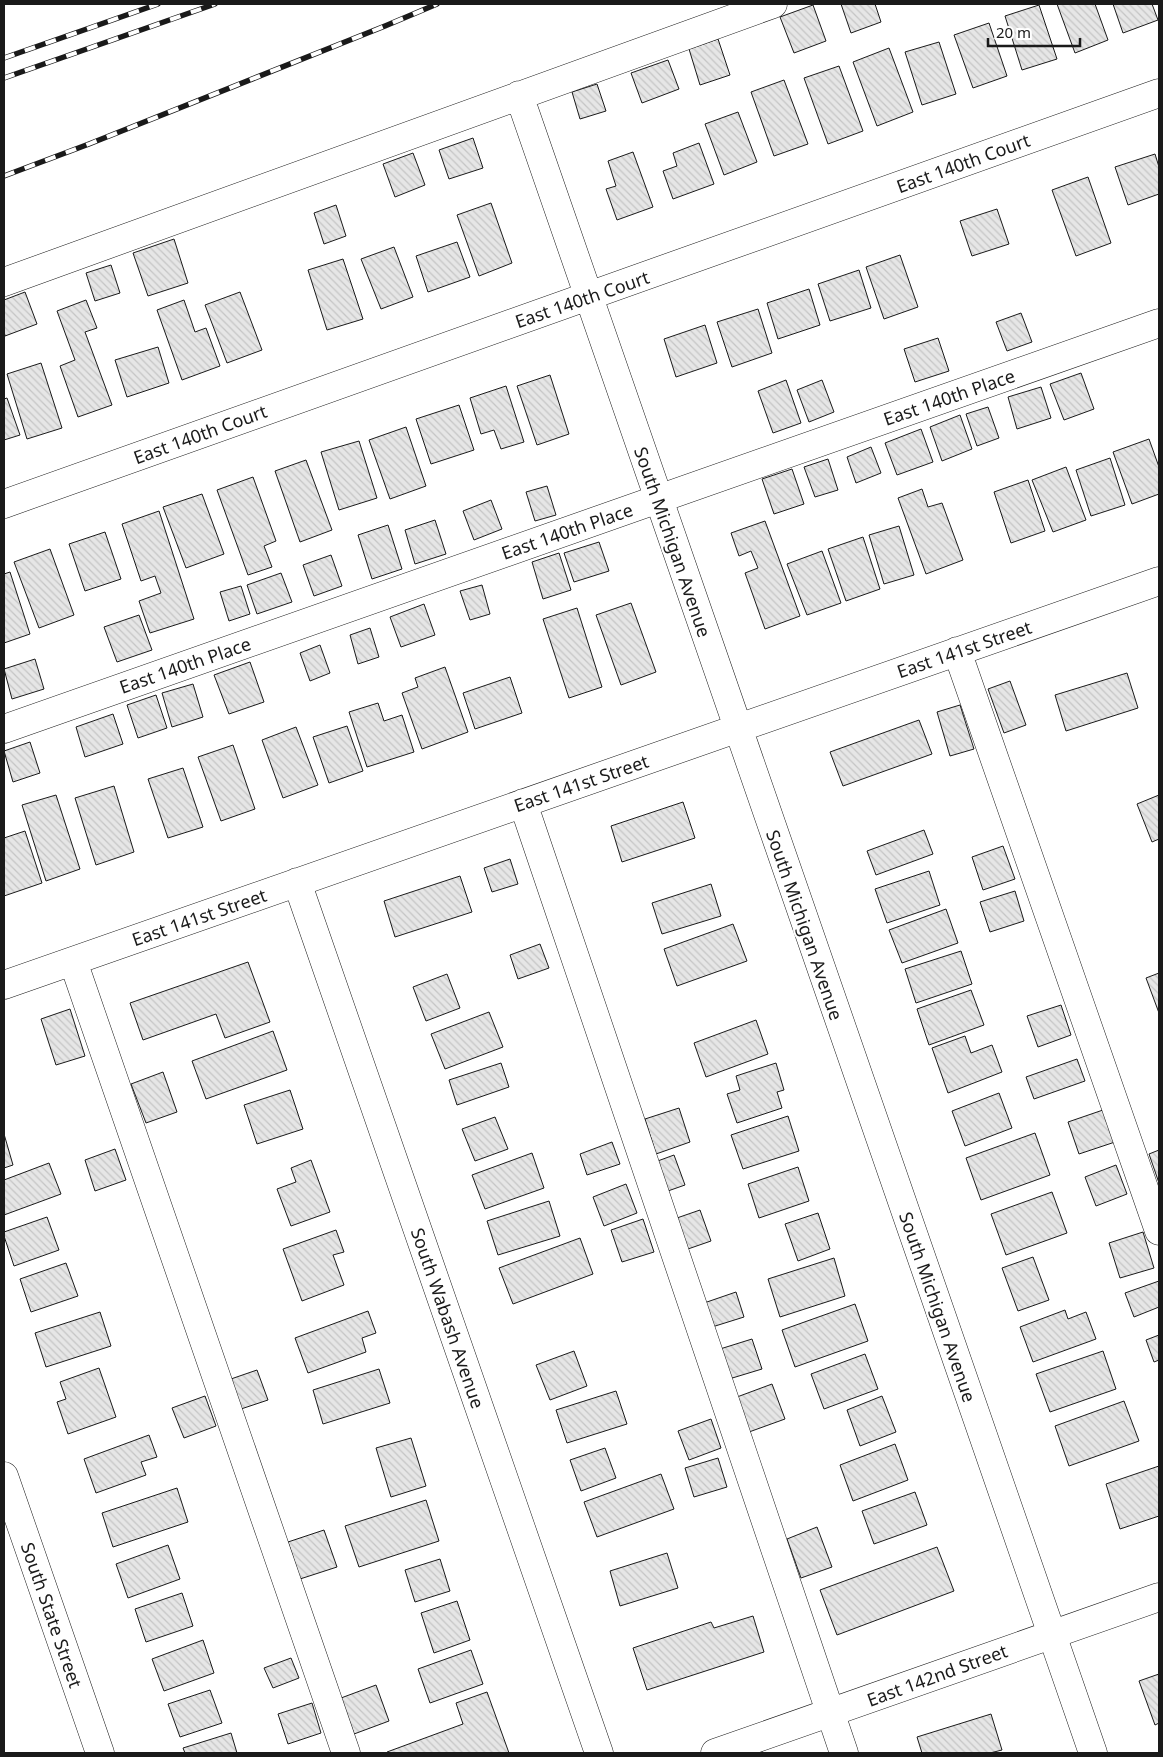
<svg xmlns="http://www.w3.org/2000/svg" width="1163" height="1757" font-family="'Noto Sans',sans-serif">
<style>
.building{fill:url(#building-back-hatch);stroke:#1a1a1a}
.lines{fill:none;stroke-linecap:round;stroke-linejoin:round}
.minor-casing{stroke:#1a1a1a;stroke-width:29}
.minor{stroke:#fff;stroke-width:28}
.rail-casing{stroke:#1a1a1a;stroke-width:5.5}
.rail{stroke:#fff;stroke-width:4;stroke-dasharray:11;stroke-linecap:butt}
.labels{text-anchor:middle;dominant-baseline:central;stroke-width:4;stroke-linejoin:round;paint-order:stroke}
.street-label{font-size:18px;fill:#1a1a1a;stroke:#fff}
</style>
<defs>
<pattern id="building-back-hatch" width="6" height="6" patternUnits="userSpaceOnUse" patternTransform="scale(1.25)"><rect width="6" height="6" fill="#e6e6e6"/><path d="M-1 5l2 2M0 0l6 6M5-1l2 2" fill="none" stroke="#c5c5c5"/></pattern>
</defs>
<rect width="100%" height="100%" fill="#fff"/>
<path class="building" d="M841,4H875L881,22L851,33Z
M1057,4H1095L1108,40L1075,53Z
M1113,4H1152L1158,20L1123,33Z
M813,5L826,41L794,53L780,17Z
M1039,5L1057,59L1022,70L1005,16Z
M989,23L1007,76L973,88L954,35Z
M718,39L730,75L700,85L689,49Z
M939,42L956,94L922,105L905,52Z
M889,48L913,112L877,126L853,62Z
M668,60L679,89L642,103L631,73Z
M839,66L863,131L828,144L804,78Z
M784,80L808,144L774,156L751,92Z
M597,84L606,111L580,119L572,92Z
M738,112L757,162L724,175L705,124Z
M473,138L483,168L449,179L439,150Z
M699,143L714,184L673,199L663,171L677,166L673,153Z
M633,152L653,207L617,220L606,189L616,186L608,161Z
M413,153L425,185L395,197L383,164Z
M1155,154L1159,167V194L1128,205L1115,167Z
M1088,177L1111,243L1076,256L1052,190Z
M491,203L512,263L479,276L457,215Z
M336,205L346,236L324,244L314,213Z
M997,209L1009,244L972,256L960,221Z
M174,239L188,283L148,296L133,253Z
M457,242L470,277L428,292L416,256Z
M394,247L413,297L381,309L361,259Z
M900,255L918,307L884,319L866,267Z
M343,259L363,319L327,330L308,270Z
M111,265L120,293L95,301L86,273Z
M859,270L871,308L830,321L818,284Z
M809,289L820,325L778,339L767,303Z
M25,292L37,324L5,336L4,331V300Z
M240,292L262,350L227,363L205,305Z
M86,300L97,328L85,332L112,405L78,417L60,366L75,360L57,311Z
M184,300L195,332L206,328L220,366L182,380L157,310Z
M758,309L772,353L732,367L717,322Z
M1021,313L1032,342L1007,351L996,322Z
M705,325L717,363L676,377L664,339Z
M938,338L949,371L915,382L904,349Z
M158,347L169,383L127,397L115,360Z
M41,363L62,428L27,439L7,374Z
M1081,373L1094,409L1064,420L1050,384Z
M550,375L569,434L537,445L517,386Z
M786,380L801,423L773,433L758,391Z
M822,380L834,412L809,422L797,390Z
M506,386L524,442L501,449L494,430L481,434L470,398Z
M1041,387L1051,418L1017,429L1008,397Z
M7,398L20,435L4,440V399Z
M459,405L474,450L431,464L416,419Z
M988,407L999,438L977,446L966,414Z
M960,415L972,449L942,461L930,427Z
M406,427L426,486L390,499L369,440Z
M921,429L933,462L897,475L885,443Z
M1149,439L1159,467V494L1132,504L1113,452Z
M359,441L377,498L339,510L321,452Z
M871,447L881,473L856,483L847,457Z
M1110,458L1125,505L1091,516L1076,470Z
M828,459L838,490L815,497L804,467Z
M306,460L332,530L300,542L275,471Z
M1066,467L1086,520L1053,532L1032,480Z
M792,469L804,504L774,514L762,479Z
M253,477L276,541L264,546L272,567L248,575L217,490Z
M1028,480L1045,531L1011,543L994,492Z
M547,486L556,515L535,521L526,492Z
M922,489L928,507L942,503L963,560L926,574L898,498Z
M202,494L224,554L186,568L163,507Z
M491,500L502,529L474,540L463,511Z
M159,511L194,619L150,633L139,601L161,593L155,576L141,581L122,524Z
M435,520L446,554L415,564L405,530Z
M765,521L800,616L765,629L745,573L758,568L751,551L739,556L731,533Z
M388,525L402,569L372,579L358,535Z
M899,526L914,575L884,584L869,535Z
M105,532L121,579L85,591L69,544Z
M863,537L880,589L846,601L828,549Z
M599,542L609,571L574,582L564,553Z
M50,549L74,615L39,628L14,562Z
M822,551L841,603L807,615L787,564Z
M559,553L571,590L543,599L532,562Z
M331,555L342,586L314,596L303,565Z
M10,572L30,634L4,643V574Z
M281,573L292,602L257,614L247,585Z
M482,585L490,614L470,620L460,591Z
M241,586L250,614L229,621L220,592Z
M631,603L656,672L621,685L596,615Z
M424,604L435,635L401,647L390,617Z
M577,608L602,687L569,698L543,619Z
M139,615L152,650L117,662L104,627Z
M370,628L379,657L358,664L350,635Z
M320,645L330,673L310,681L300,653Z
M35,659L44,689L12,699L4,669Z
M250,662L264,702L229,714L214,675Z
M445,667L468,732L422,749L402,693L418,687L415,678Z
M1127,673L1138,708L1066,731L1055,695Z
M510,677L522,713L475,729L463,693Z
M1010,681L1026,725L1004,733L988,689Z
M193,684L203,717L172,727L162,693Z
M156,695L167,728L138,738L127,705Z
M378,703L384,721L402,715L414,752L367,767L349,712Z
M960,705L974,749L950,756L937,712Z
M113,714L123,744L85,757L76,727Z
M919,720L932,754L843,786L830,752Z
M347,726L363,771L329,783L313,737Z
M296,727L318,785L283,798L262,740Z
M30,742L40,773L13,782L4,751Z
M233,745L255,809L221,821L198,757Z
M183,768L203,827L168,838L148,779Z
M114,786L134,852L96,865L75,798Z
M56,795L80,869L46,881L22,805Z
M1159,795V839L1152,842L1137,804Z
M683,802L695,838L622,862L611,826Z
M924,830L933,854L876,875L867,851Z
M25,831L42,883L4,896V838Z
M1003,846L1015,879L983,890L972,857Z
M510,859L518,884L492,892L484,868Z
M929,871L940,905L887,923L875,889Z
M460,876L472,912L395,937L384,901Z
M711,884L721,916L662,934L652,903Z
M1015,891L1024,921L990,932L980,902Z
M946,909L958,943L902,963L889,930Z
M733,924L747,961L677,986L664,949Z
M540,944L549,968L518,979L510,955Z
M961,951L972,984L916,1003L905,969Z
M248,962L270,1022L225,1038L216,1014L143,1040L130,1003Z
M1159,973V1013L1146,978Z
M447,974L460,1008L426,1021L413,987Z
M971,990L984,1025L929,1045L917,1009Z
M1061,1005L1071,1035L1038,1047L1027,1016Z
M70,1009L85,1056L56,1065L41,1019Z
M489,1012L503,1047L445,1069L431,1034Z
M756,1020L768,1054L706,1077L694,1043Z
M273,1031L287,1070L206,1099L192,1061Z
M965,1036L971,1053L992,1045L1002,1072L948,1093L932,1048Z
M1077,1059L1085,1081L1034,1099L1026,1077Z
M501,1063L509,1087L457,1105L449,1080Z
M776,1063L784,1090L777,1092L782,1108L737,1123L727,1094L740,1090L736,1076Z
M163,1072L177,1112L146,1123L131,1084Z
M290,1090L303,1129L257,1144L244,1105Z
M999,1093L1012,1128L965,1146L952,1111Z
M679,1108L690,1142L656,1154L645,1119Z
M1103,1110L1115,1142L1079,1154L1068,1122Z
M788,1116L799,1151L743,1169L731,1135Z
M495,1117L508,1149L475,1161L462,1129Z
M1035,1133L1050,1175L981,1200L966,1158Z
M4,1134L13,1165L4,1168Z
M612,1142L620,1164L587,1175L580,1154Z
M115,1149L126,1180L95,1191L85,1160Z
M1159,1150V1183L1149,1154Z
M532,1153L544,1188L485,1209L472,1175Z
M674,1155L685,1185L665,1192L655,1162Z
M311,1160L330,1212L291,1226L277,1189L296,1182L291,1168Z
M49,1163L61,1194L4,1215V1180Z
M1116,1165L1127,1194L1096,1206L1085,1177Z
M798,1167L809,1201L759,1218L748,1184Z
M626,1184L637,1213L604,1226L593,1197Z
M1052,1192L1067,1233L1006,1255L991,1214Z
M549,1201L560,1236L498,1255L487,1221Z
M700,1210L711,1241L685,1250L674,1219Z
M818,1213L830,1249L798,1261L785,1224Z
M47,1217L59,1250L14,1266L4,1236V1232Z
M643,1219L654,1252L622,1262L611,1230Z
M336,1230L344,1252L333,1255L344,1285L302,1301L283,1249Z
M1143,1232L1154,1268L1120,1278L1109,1243Z
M580,1238L593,1274L513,1304L499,1268Z
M1033,1257L1049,1300L1018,1311L1002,1268Z
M834,1258L845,1296L780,1317L768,1279Z
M66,1263L78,1296L31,1312L20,1279Z
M1159,1281V1307L1134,1317L1125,1293Z
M736,1292L744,1317L712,1327L704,1303Z
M855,1304L868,1341L795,1367L782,1330Z
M1065,1310L1068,1319L1086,1312L1096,1339L1033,1362L1020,1327Z
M368,1311L376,1333L362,1338L366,1352L308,1373L295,1338Z
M100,1312L111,1346L46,1367L35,1333Z
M1159,1335V1360L1154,1362L1146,1340Z
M752,1339L762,1369L729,1379L720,1349Z
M574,1351L587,1386L550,1400L536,1365Z
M1103,1351L1116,1389L1050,1412L1036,1374Z
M865,1354L878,1389L824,1409L811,1374Z
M99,1368L116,1417L68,1434L57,1402L66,1399L60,1382Z
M379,1369L390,1403L323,1424L313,1390Z
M257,1370L268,1400L238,1410L228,1380Z
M772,1384L785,1419L749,1432L737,1397Z
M616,1391L627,1424L567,1443L556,1410Z
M205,1396L216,1426L184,1438L172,1408Z
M882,1396L896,1432L860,1446L847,1410Z
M1124,1401L1139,1441L1069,1466L1055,1426Z
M711,1419L721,1448L689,1460L678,1431Z
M149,1435L157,1457L141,1462L146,1475L96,1493L84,1459Z
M411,1438L426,1486L391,1497L376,1448Z
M895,1444L908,1480L853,1501L840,1465Z
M605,1448L616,1478L581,1491L570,1460Z
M718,1458L727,1487L694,1497L685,1468Z
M1159,1466V1516L1120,1529L1106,1484Z
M661,1474L674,1509L597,1537L584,1502Z
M177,1488L188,1522L113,1547L102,1513Z
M915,1492L927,1525L874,1544L862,1511Z
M426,1500L439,1541L359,1567L345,1526Z
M817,1527L832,1567L801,1578L787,1539Z
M324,1530L337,1567L300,1579L288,1542Z
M168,1545L180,1579L128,1598L116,1564Z
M937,1547L954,1591L837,1635L820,1590Z
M667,1553L678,1588L620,1606L610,1571Z
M440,1559L450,1591L415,1602L405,1570Z
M182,1593L193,1626L146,1642L135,1609Z
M457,1601L470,1640L434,1653L421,1613Z
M753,1616L764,1652L647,1690L633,1648L711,1622L714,1628Z
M203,1640L214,1673L164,1691L152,1659Z
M471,1650L483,1684L430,1703L418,1669Z
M291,1658L299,1678L273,1688L264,1668Z
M1159,1674V1723L1155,1725L1139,1681Z
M376,1685L389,1721L354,1734L341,1698Z
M210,1690L222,1723L180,1737L168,1704Z
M487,1692L509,1753H388L387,1752L463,1724L456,1703Z
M312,1703L321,1733L288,1744L278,1714Z
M991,1714L1002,1750L990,1753H922L917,1737Z
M231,1733L237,1753H185L183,1748Z"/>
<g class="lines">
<g class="minor-casing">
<path id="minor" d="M519,95L1093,1753
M4,282L773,4
M4,504L1159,93
M957,651L1159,1231
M4,729L1159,323
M523,803L844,1753
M297,882L599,1753
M73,961L346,1753
M4,985L1159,581
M4,1476L100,1753
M715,1753L1159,1597"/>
</g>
<use href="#minor" class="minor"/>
<g class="rail-casing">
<path id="rail" d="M4,58L158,4
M4,78L215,4
M4,176L89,144L385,26L437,4"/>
</g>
<use href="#rail" class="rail"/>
</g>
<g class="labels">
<g class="street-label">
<text transform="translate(963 163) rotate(-20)">East 140th Court</text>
<text transform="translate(582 299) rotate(-19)">East 140th Court</text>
<text transform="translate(949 397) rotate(-19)">East 140th Place</text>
<text transform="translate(200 434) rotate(-20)">East 140th Court</text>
<text transform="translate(567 531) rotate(-19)">East 140th Place</text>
<text transform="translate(673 542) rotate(71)">South Michigan Avenue</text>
<text transform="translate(964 649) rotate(-19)">East 141st Street</text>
<text transform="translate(185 665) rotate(-19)">East 140th Place</text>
<text transform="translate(581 783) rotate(-19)">East 141st Street</text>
<text transform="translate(199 917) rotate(-19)">East 141st Street</text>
<text transform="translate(805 925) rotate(71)">South Michigan Avenue</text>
<text transform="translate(938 1307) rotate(71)">South Michigan Avenue</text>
<text transform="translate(448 1318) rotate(71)">South Wabash Avenue</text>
<text transform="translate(52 1615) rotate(71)">South State Street</text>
<text transform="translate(937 1675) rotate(-20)">East 142nd Street</text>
</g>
</g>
<rect width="1163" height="1757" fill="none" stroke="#1a1a1a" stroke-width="10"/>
<path d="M988 38v8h92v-8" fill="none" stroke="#1a1a1a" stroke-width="2.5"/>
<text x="996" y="38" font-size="15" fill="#1a1a1a" stroke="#ffffff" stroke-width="4" paint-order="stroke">20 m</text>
</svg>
